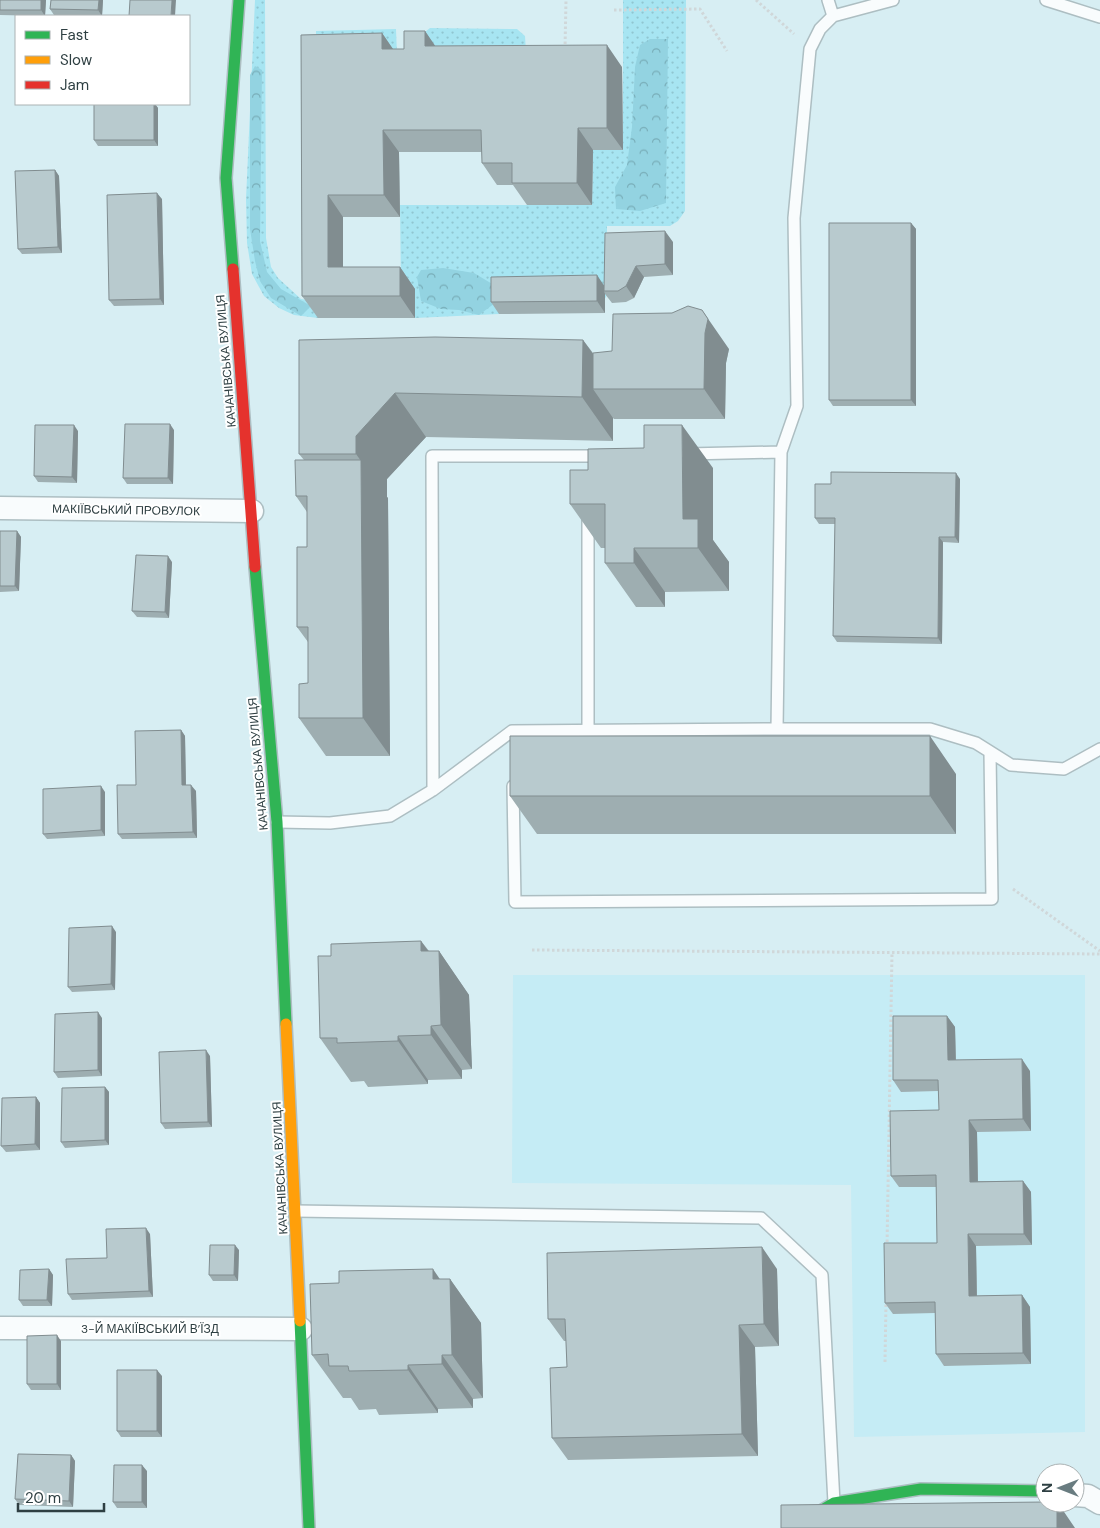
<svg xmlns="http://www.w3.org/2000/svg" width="1100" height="1528" font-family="'DM Sans',sans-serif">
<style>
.built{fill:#c5ecf5}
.grass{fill:url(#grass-dots)}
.forest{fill:url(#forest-crowns)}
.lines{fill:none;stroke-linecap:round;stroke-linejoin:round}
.lane-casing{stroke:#adbec2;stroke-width:14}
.street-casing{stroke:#adbec2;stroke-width:25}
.fast-casing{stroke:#adbec2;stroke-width:14}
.slow-casing{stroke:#adbec2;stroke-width:14}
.jam-casing{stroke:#adbec2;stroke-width:14}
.path{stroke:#d0d7d9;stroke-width:3;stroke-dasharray:2.5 2.5;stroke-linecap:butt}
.lane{stroke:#f9fcfd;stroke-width:11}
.street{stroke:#f9fcfd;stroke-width:22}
.fast{stroke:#30b455;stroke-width:11}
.slow{stroke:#ff9f0a;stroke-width:11}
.jam{stroke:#e5322d;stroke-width:11}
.wall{fill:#9eaeb1}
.shaded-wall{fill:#818d90}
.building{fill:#b8cace;stroke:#818d90}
.labels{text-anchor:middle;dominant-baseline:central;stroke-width:4;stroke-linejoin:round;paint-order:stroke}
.street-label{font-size:12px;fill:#2e3f42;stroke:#fff}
</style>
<defs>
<pattern id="grass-dots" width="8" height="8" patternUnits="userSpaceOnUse" patternTransform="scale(1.25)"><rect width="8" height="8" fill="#a7e5f2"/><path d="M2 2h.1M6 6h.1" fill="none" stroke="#90c6d1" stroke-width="1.8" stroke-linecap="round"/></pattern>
<pattern id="forest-crowns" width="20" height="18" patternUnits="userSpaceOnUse" patternTransform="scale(1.25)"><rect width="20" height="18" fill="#93d3e1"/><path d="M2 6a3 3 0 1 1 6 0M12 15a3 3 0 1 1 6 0" fill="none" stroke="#78adb8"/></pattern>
</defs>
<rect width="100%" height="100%" fill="#d7eef3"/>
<path class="built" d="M513,975H1085V1432L854,1437L851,1185L512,1183Z"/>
<path class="grass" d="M255,0H265L266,238L271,267L278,278L301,299L318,302V318L294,315L279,308L264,296L252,274L247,243L246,199Z
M623,0H686L685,211L678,221L670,226H607V295L602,304L499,314L415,318V289H401L400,205H592L593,150H623Z
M430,28L517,29L525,36L527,67L440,68L425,32Z
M396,29L397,55L316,57V31Z"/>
<path class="forest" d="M650,39H668L666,203L640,211L616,209L615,187L627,165L632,127L635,67L640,45Z
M255,66L262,70L260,241L267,272L281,289L311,306L301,316L271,298L260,281L255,261L250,229V75Z
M443,268L474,273L499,288V300L479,315L459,310L441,309L421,301L417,277L421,270Z"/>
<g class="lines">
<g class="lane-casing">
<path id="lane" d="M828,0L833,16
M1046,0L1100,17
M687,454L781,452
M588,515V730
M777,729H930L976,743L1011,765L1064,769L1100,749
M513,786L515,902L992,899L990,752
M433,790L432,456H601
M277,822L330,823L390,816L433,790L512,731L777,729L781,452L797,406L794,218L810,49L820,29L833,16L893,0
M295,1211L761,1218L822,1275L834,1503"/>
</g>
<g class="street-casing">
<path id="street" d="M0,508L252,511
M0,1328L301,1329
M1075,1495L1088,1496L1100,1503"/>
</g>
<g class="fast-casing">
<path id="fast" d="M233,269L226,178L239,0
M255,567L277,822L286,1024
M300,1321L309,1528
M792,1528L834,1503L921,1489L1045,1491"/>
</g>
<g class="slow-casing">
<path id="slow" d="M286,1024L300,1321"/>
</g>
<g class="jam-casing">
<path id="jam" d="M233,269L255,567"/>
</g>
<path class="path" d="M756,0L794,34
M614,10L700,9L727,51
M565,49L566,0
M1013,889L1100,951
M532,950L1100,954
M887,1247L892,953
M885,1362L886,1301"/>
<use href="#lane" class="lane"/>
<use href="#street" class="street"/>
<use href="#fast" class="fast"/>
<use href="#slow" class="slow"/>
<use href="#jam" class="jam"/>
</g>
<path class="wall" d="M0,0H46L45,16L0,15Z
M51,0H103L102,16L54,15L50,9Z
M425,31L435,46L622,67L623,150H593L592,205H527L513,185H497L482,163V152H399L400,217H343V267H400L415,289V318H318L302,296L301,35L382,33L393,49H404Z
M94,104H155L158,108V146H98L94,140Z
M55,170L59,176L62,253L22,254L18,249Z
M162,199L164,305L114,306L109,300Z
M911,223L916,229V406H833L829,400Z
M673,242V275L644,277L634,298L626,302L612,303L605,294V313L499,314L491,302L604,285Z
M299,340H583L593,353L729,349L726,363L725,419H614L613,418V441L426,437L387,479V497L388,498L390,756H326L299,718L308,683V642L297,627L307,547V512L296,496L304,460L299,454Z
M174,430L173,484H127L123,478Z
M78,431L77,483L38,482L34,476Z
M713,468V540L729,562V591L665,592V607H636L605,563V548H601L570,504Z
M960,479L959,543L943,542L942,644L837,642L833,636L835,524H819L815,518L831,484Z
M0,531H17L21,537L19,591L0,592Z
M172,562L169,618L137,617L132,611Z
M181,730L185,736L186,785L196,791L197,838L122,839L118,834L136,785Z
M956,774V834H537L510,796Z
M105,792V836L47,839L43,834Z
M116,932L115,990L72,992L68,987Z
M421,941L429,951H439L469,995L472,1069L462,1070V1079L428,1080V1084L368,1087L364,1081L351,1082L320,1038L331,956Z
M947,1016L955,1027L956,1060L1030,1071L1031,1131L977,1132L978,1181H1023L1031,1192L1032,1245L976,1246L977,1296L1022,1295L1030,1307L1031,1364L944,1366L936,1354L935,1313L893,1314L885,1303L937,1243L936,1187H899L891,1176L939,1110L938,1091L901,1092L893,1080Z
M102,1018V1076L58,1078L54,1072Z
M210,1056L212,1127L165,1129L161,1123Z
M105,1087L109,1092V1145L65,1148L61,1142Z
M36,1097L40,1103V1150L6,1152L1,1146Z
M150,1234L153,1297L72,1300L68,1294L107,1258Z
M239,1250L238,1281H213L209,1275Z
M49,1269L53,1275L52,1306H23L19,1300Z
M777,1269L779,1346L755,1347L758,1456L568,1460L552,1438L567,1367L566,1341H564L548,1319Z
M440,1279H450L481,1323L483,1398L473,1399V1408L438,1409V1413L379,1415L376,1409L359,1410L351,1398H343L312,1355Z
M61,1341V1390H31L27,1384Z
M162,1376V1437H121L117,1431Z
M71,1455L75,1461L73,1507L19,1505L15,1499Z
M147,1471V1508H117L113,1502Z"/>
<path class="shaded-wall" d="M41,0H46L45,16L41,10Z
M99,0H103L102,16L98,10Z
M172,0H176L175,16H171Z
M425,31L440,53L425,46Z
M382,33L397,55L382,49Z
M607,45L622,67L623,150L607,128Z
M154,104H155L158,108V146L154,140Z
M578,128L593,150L592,205L577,183Z
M383,130L399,152L400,217L384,195Z
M55,170L59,176L62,253L58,247Z
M157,193L162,199L164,305L160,299Z
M328,195L343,217V289L328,267Z
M911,223L916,229V406L911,400Z
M665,231L673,242V275L665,264Z
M636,266L644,277L634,298L626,286Z
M400,267L415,289V318L400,296Z
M597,275L605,287L604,291L605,294V313L597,301Z
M702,310L729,349L726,363L725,419L704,389Z
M583,340L614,383L593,389L613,418V441L582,397Z
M395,393L426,437L387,479V497L388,498L390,756L363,718L361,461L356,454V436Z
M170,424L174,430L173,484L168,478Z
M74,425L78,431L77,483L72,477Z
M682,425L713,468V540L729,562V591L698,548L683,519Z
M956,473L960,479L959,543L955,537Z
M17,531L21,537L19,591L15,586Z
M939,537L943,542L942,644L938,638Z
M634,548L665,592V607L634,563Z
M168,556L172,562L169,618L165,612Z
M181,730L185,736L186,791L182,785Z
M930,736L956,774V834L930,796Z
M191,785L196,791L197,838L193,832Z
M101,786L105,792V836L101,830Z
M112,926L116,932L115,990L111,984Z
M421,941L439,966V951L469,995L472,1069L441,1025L421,951Z
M98,1012L102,1018V1076L98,1070Z
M947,1016L955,1027L956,1072L948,1060Z
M431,1026L462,1070V1079L431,1035Z
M398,1036L428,1080V1084L398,1041Z
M206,1050L210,1056L212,1127L208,1122Z
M1022,1059L1030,1071L1031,1131L1023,1119Z
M105,1087L109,1092V1145L105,1140Z
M36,1097L40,1103V1150L35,1144Z
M969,1120L977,1132L978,1193L970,1182Z
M1023,1181L1031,1192L1032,1245L1024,1234Z
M146,1228L150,1234L153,1297L149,1291Z
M968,1234L976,1246L977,1308L969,1296Z
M235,1245L239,1250L238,1281L234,1275Z
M762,1247L777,1269L779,1346L764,1324Z
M49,1269L53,1275L52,1306L47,1300Z
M433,1269L450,1294V1279L481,1323L483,1398L452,1355L433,1279Z
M1022,1295L1030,1307L1031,1364L1023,1353Z
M739,1325L755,1347L758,1456L742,1434Z
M57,1335L61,1341V1390L57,1384Z
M442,1355L473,1399V1408L442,1364Z
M408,1365L438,1409V1413L408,1370Z
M157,1370L162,1376V1437L157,1431Z
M71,1455L75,1461L73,1507L69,1501Z
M142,1465L147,1471V1508L142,1502Z
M1057,1503H1058L1075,1528H1057Z"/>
<path class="building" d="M0,0H41V10H0Z
M51,0H99L98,10L50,9Z
M130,0H172L171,16H129Z
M404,31H425V46L607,45V128H578L577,183H512V163H482L481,130H383L384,195H328V267H400V296H302L301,35L382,33V49H404Z
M94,104H154V140H94Z
M55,170L58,247L18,249L15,171Z
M157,193L160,299L109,300L107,195Z
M829,223H911V400H829Z
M665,231V264L636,266L626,286L618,291H604L605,233Z
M597,275V301L491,302V277Z
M688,306L702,310L708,319L705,333L704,389H593V353L612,351L613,314L672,313Z
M435,337L583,340L582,397L395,393L356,436V454H299V340Z
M125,424H170L168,478H123Z
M35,425H74L72,477L34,476Z
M644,425H682L683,519H698V548H634V563H605V504H570V470H588V449L644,448Z
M295,460H361L363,718H299V684L308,683V627H297V547H307V496H296Z
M831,472L956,473L955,537H939L938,638L833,636L835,518H815V484H831Z
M0,531H17L15,586H0Z
M136,555L168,556L165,612L132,611Z
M181,730L182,785H191L193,832L118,834L117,785H136L135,731Z
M510,736H930V796H510Z
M101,786V830L43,834V789Z
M112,926L111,984L68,987L69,928Z
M421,941V951H439L441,1025L431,1026V1035L398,1036V1041L337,1043V1038H320L318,956H331V944Z
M98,1012V1070L54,1072L55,1014Z
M893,1016H947L948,1060L1022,1059L1023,1119L969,1120L970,1182L1023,1181L1024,1234H968L969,1296L1022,1295L1023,1353L936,1354L935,1302L885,1303L884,1243H937L936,1175L891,1176L890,1111L939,1110L938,1080H893Z
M206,1050L208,1122L161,1123L159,1052Z
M105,1087V1140L61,1142L62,1088Z
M36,1097L35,1144L1,1146L2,1098Z
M146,1228L149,1291L68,1294L66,1259L107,1258L106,1229Z
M210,1245H235L234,1275H209Z
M762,1247L764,1324L739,1325L742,1434L552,1438L550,1368L567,1367L565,1319H548L547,1253Z
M49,1269L47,1300H19L20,1270Z
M433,1269V1279H450L452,1355H442V1364L408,1365V1370L349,1371L348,1366H329L328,1354L312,1355L310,1284L339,1283V1271Z
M57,1335V1384H27V1336Z
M117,1370H157V1431H117Z
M18,1454L71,1455L69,1501L15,1499Z
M114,1465H142V1502H113Z
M1045,1502V1503H1057V1528H781V1505Z"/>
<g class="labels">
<g class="street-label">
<text transform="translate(226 361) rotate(-95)">КАЧАНІВСЬКА ВУЛИЦЯ</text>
<text transform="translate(126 510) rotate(1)">МАКІЇВСЬКИЙ ПРОВУЛОК</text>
<text transform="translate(258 764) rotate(-95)">КАЧАНІВСЬКА ВУЛИЦЯ</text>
<text transform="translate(280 1168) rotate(-93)">КАЧАНІВСЬКА ВУЛИЦЯ</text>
<text x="150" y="1329">3-Й МАКІЇВСЬКИЙ В’ЇЗД</text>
</g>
</g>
<rect x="15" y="15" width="175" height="90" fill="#ffffff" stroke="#abb2b3"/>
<rect x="25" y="31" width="25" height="8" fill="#30b455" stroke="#abb2b3"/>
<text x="60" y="40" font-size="15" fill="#2e3f42">Fast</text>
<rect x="25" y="56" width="25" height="8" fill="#ff9f0a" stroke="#abb2b3"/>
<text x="60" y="65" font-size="15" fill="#2e3f42">Slow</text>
<rect x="25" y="81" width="25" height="8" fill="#e5322d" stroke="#abb2b3"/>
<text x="60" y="90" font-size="15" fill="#2e3f42">Jam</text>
<g transform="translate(1060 1488) rotate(270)"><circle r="24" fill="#ffffff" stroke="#abb2b3"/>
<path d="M0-4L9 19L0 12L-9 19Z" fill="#697c80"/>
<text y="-8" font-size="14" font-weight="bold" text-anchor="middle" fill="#2e3f42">N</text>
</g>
<path d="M18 1503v8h86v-8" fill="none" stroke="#2e3f42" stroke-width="2.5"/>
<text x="25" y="1503" font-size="15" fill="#2e3f42" stroke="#ffffff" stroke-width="4" paint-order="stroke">20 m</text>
</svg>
